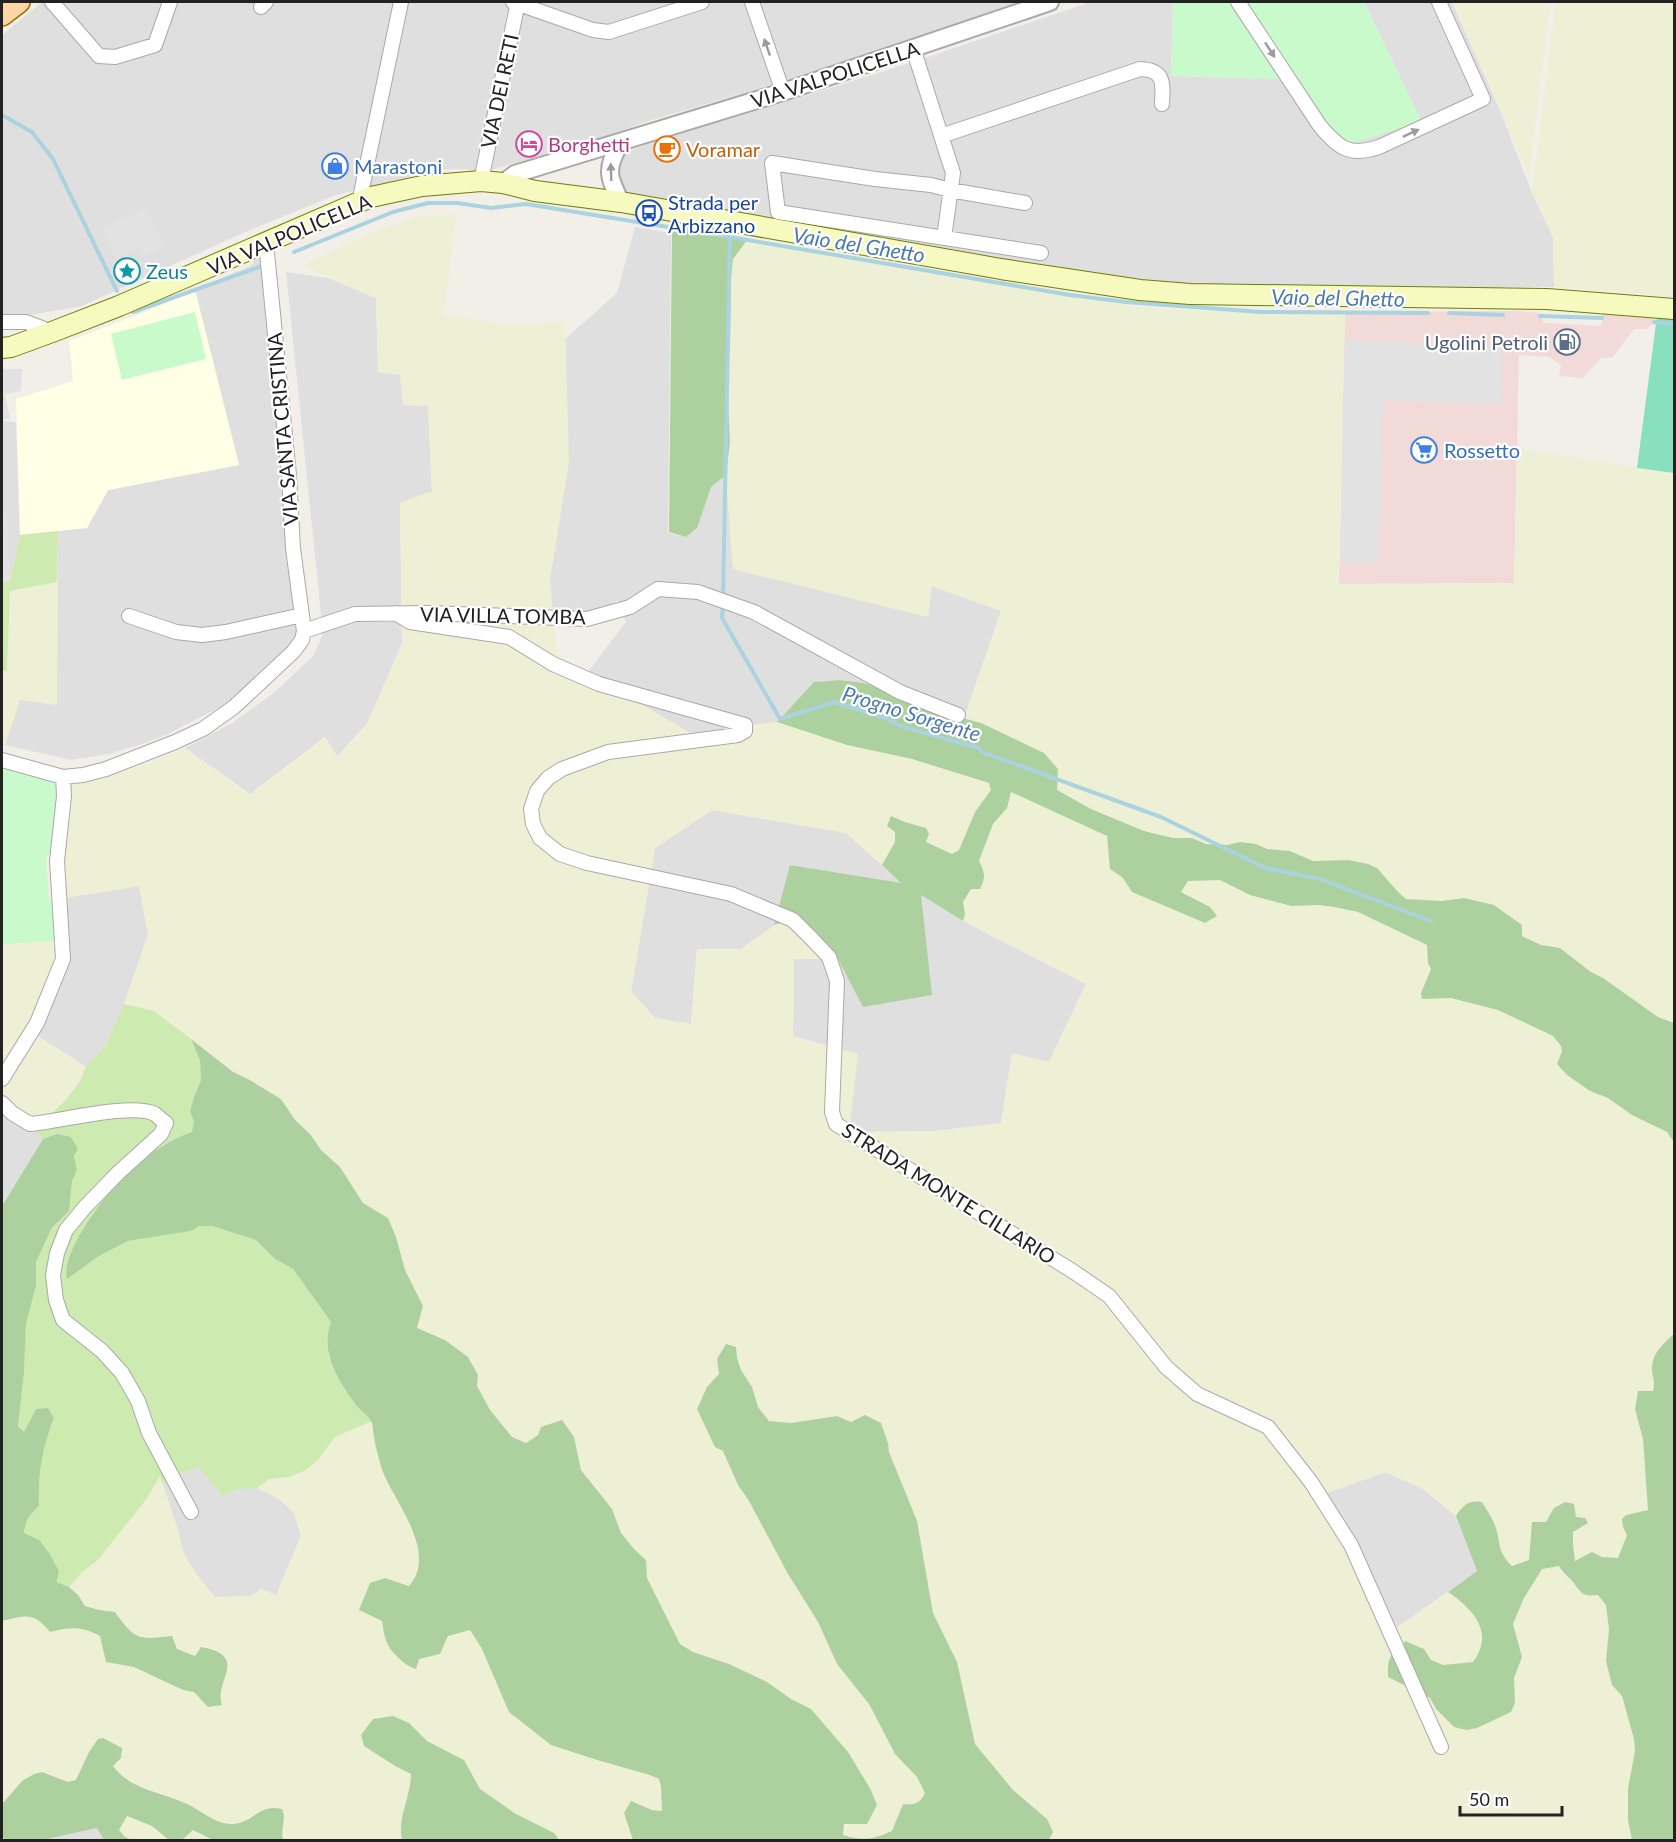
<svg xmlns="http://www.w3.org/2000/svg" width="1676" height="1842" font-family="Lato,sans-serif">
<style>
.residential{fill:#e0dfdf}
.commercial{fill:#f2dad9}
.education{fill:#ffffe5}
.farmland{fill:#eef0d5}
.grass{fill:#cdebb0}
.forest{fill:#add19e}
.park{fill:#c8facc}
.pitch{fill:#88e0be}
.parking{fill:#e2e2e2}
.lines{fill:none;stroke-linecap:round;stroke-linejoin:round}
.stream{stroke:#aad3df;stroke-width:4}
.minor-casing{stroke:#a9a9a9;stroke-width:16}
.tertiary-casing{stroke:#a9a9a9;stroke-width:20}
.secondary-casing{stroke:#707d05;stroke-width:22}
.primary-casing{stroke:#a06b00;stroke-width:24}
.minor{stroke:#fff;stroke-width:14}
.tertiary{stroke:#fff;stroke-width:16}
.secondary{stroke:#f7fabf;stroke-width:20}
.primary{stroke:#fcd6a4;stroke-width:21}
.oneway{fill:#9c9c9c}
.labels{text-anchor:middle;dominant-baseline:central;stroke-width:4.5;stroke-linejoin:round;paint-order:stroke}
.street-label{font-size:20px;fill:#222;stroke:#fff}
.hotel-label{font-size:20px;fill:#b23c85;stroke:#fff;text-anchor:start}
.food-label{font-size:20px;fill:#c56008;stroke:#fff;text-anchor:start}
.shop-label{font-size:20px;fill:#366cbe;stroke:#fff;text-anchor:start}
.transit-label{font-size:20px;fill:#164399;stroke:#fff;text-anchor:start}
.culture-label{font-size:20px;fill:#0d838f;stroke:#fff;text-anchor:start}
.service-label{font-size:20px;fill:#4e5e75;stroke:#fff;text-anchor:end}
.water-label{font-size:21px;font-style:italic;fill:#4a7aab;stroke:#fff}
</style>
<rect width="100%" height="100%" fill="#f2efe9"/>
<path class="residential" d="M42,2H1028L943,31L780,82L642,123L612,135L488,171L459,169L438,170L336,195L252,229L82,306L2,320V35Z
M1091,2H1173L1171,76L1278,79L1347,145L1421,121L1364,2H1452L1502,115L1532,193L1553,237L1554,287H1204L1151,283L883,240L630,193L617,187L614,167L624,153L649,143L786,102L916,61Z
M635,227L671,233L668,533L686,537L711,487L726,475L733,569L927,616L932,586L1001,611L964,719L929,709L888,690L864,683L840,680L814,682L777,722L690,733L587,673L626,622L618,600L603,610L563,613L544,607L564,340L617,293Z
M262,251L302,632L297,643L261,676L222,706L166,735L145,743L109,754L71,760L5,745L20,699L57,704L58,531L87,528L108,490L239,465L195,290L250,266Z
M286,272L328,278L376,298L378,372L400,375L428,406L432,492L400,503L402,644L367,724L337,757L325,737L250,794L185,748L232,723L275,692L313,656L323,634Z
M2,421L16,422L20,535L10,581L2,582Z
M712,810L846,833L903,884L791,865L774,926L741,949H697L691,1024L655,1018L631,992L655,848Z
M139,886L148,935L124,1004L105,1046L86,1067L33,1033L64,898Z
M921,895L963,921L1086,984L1049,1062L1012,1054L1001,1123L936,1131L849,1132L793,1036L794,959H838Z
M3,1096L43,1139L2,1206V1097Z
M198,1467L223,1496L235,1490L257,1488L278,1498L294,1513L301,1536L276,1596L215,1597L196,1574L184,1554L163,1485L181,1473Z
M1386,1472L1423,1489L1456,1516L1477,1571L1397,1628L1326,1493Z
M97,1828L104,1840H43Z"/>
<path class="commercial" d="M1520,311L1539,313L1544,323L1601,326L1603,314L1655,315L1654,323L1647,329H1634L1613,357L1601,358L1583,378L1559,376L1561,365L1549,357L1519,355L1514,583L1339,584L1345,312Z"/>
<path class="education" d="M195,290L239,465L108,490L87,528L20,535L16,399L73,381L69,341L140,314Z"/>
<path class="farmland" d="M1453,2H1550L1529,176Z
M1556,2H1674V296L1554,287L1553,237L1532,193Z
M456,214L444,314L511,326L565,321L569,462L550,580L557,655L690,733L777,722L847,745L912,759L989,783L991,790L975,812L959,850L952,854L926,842V828L905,822L892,816L887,826L895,832V842L882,865L846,833L712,810L655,848L631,992L655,1018L691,1024L697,949H741L774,926L789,921L822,959H794L793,1036L858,1054L849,1132L936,1131L1001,1123L1012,1053L1049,1062L1086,984L963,921L965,914L963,902L971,889H980L984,879L985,873L979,861L993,824L1007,808L1011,792L1107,836L1110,869L1123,878L1132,892L1210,907L1181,891L1188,880H1220L1250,895L1291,906L1319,905L1334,907L1358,912L1427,946L1428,963L1431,968L1421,993L1422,999L1451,998L1498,1010L1553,1036L1561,1046L1562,1051L1558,1059L1590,1091L1608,1098L1632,1115L1667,1132L1674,1142V1334L1660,1347L1652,1366L1655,1384L1652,1391H1638L1635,1409L1643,1439L1648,1510L1626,1515L1623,1527L1627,1535L1618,1558L1602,1557L1575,1561L1573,1544L1576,1517L1554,1508L1530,1560L1512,1566L1503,1558L1500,1551L1494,1524L1463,1505L1456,1516L1423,1489L1386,1472L1326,1493L1397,1627L1448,1592L1462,1601L1478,1619L1482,1643L1479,1655L1473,1662L1443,1665L1431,1660L1424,1649L1388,1678L1430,1698L1436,1709L1515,1703L1514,1678L1522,1657L1513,1624L1524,1598L1543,1568L1559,1566L1564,1574L1571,1579L1579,1592L1598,1595L1606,1605L1609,1629L1606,1661L1612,1685L1622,1696L1634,1739L1635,1751L1628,1790V1821L1632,1840H1049L1053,1832L1047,1819L1013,1790L975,1744L957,1663L933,1613L917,1521L889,1452L888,1443L851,1422L837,1416L791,1423L769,1421L758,1407L752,1387L741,1370L737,1358L736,1347L717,1359L719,1374L707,1387L697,1409L715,1447L723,1451L738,1485L749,1501L818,1622L837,1664L869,1704L895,1754L917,1777L925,1793L921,1801L914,1805L903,1804L892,1831L878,1837L859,1840L843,1835L844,1824L811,1709L791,1699L767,1682L729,1664L693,1652L680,1644L647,1578L646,1560L634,1549L621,1533L612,1509L581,1470L574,1437L538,1435L525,1443L512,1437L490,1410L477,1386L478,1375L445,1340L417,1328L423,1306L405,1270L396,1237L388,1218L363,1203L340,1167L321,1150L310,1134L295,1120L281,1099L248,1079L233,1072L154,1011L124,1004L148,935L139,886L64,898L61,861L72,781L114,774L151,762L185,748L250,794L325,737L337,756L367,724L402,644L400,503L432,491L428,406L403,405L400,375L378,372L376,298L302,265L369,233L419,216Z
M748,239L879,264L1148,308L1203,311L1345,312L1339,584L1514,583L1517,448L1674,473V1023L1658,1017L1603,978L1591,972L1561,948L1541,945L1522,936L1464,898L1442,901L1406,899L1348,860L1313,861L1290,851L1267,849L1256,844L1240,842L1227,845L1206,844L1192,838H1173L1144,831L1091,809L1057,790L1058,769L1007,737L981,723L964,719L1001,611L932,586L928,617L733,569L726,475L730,442L726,360L730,349L731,280L733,259Z
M57,582V705L20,700L5,745H2V671H7L10,591Z
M66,937L33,1033L86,1067L80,1081L65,1101L51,1114L31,1127L2,1097V941Z
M372,1421L374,1437L384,1475L407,1518L420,1558L417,1578L409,1586L385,1578L359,1610L382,1621L386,1642L416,1668L418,1659L440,1654L448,1636L470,1629L482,1649L650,1775L659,1779L662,1811L652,1810L624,1813L633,1840H559L554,1833L516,1814L480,1789L464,1760L427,1741L409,1723L395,1766L411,1774V1787L404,1806L401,1835L402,1840H283L282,1834L285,1814L265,1809L239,1823L217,1822L187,1804L132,1782L119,1773L98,1739L89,1752L76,1780L68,1782L42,1772L22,1781L2,1806V1621L30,1616L39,1619L50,1632L65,1628H84L100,1636L106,1662L134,1667L183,1690L194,1692L208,1707L222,1705L219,1699L228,1667L177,1649L172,1636L147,1639L137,1636L126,1628L115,1612L98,1610L85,1606L78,1595L69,1587L83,1571L97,1561L145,1501L160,1475L179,1533L184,1554L196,1574L214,1597L251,1596L261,1589L276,1595L301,1536L294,1513L278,1498L257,1488L270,1479L289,1477L318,1460L335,1437Z
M126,1816L152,1826L169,1840H131L124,1836L119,1829Z
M193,1830L213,1840H177H182Z"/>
<path class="grass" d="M58,531L57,582L10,591L7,671H2V582L10,581L20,535Z
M124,1004L154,1011L191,1039L200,1062L201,1080L194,1097L190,1111L194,1122L193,1133C171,1139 149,1153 132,1168C114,1185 59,1254 68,1278L99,1256L128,1241L191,1231L199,1226H212L256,1240L275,1259L293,1269L331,1322C316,1358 347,1397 372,1421L335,1437L318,1460L306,1470L289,1477L270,1479L257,1488L235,1490L223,1496L198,1467L181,1473L163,1485L160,1476L145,1501L97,1561L83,1571L69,1587L57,1582L59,1571C49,1551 45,1543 24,1533C25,1521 30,1514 39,1506C38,1472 42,1449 54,1418L24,1432L18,1426L24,1373L26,1324L36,1286V1262L52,1228L69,1211L72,1181L77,1170L74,1156L57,1134L43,1139L31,1127L51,1114L65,1101L80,1081L86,1067L105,1046Z"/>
<path class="forest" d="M672,225L748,239L733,259L731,280L730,349L726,360L730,442L726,475L711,487L697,528L686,537L669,532Z
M840,680L864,683L888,690L929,709L981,723L1044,753L1058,769L1057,790L1091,809L1144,831L1173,838H1192L1206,844L1227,845L1240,842L1256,844L1267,849L1290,851L1313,861L1348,860L1368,864L1377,868L1398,892L1406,899L1442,901L1464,898L1494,905L1522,925V936L1541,945L1560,948L1591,972L1603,978L1658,1017L1674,1023V1142L1667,1132L1632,1115L1608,1098L1590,1091L1567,1075L1557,1064L1562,1051L1561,1046L1553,1036L1498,1010L1451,998L1422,999L1421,993L1431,969L1428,963L1427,945L1358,912L1334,907L1319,905L1291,906L1250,895L1220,880L1188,881L1181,892L1210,907L1217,916L1205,923L1132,892L1123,878L1110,869L1107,836L1011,792L1007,808L993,824L979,861C985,872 986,877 980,889H971L963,902L965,914L963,921L921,895L932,995L863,1007L838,959H822L789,921L774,925L790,865L901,883L882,865L895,842V832L887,826L891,816L905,822L926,828L929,834L926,842L952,854L959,850L975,812L991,790L989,783L912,759L847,745L777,722L814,682Z
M191,1039L233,1072L248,1079L281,1099L295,1120L310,1134L321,1150L340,1167L363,1203L388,1218L396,1237L405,1270L423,1306L417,1328L445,1340L468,1357L478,1375L477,1386L490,1410L512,1437L526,1443L538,1435L541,1427L562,1420L574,1437L581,1470L612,1509L621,1533L634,1549L646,1560L647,1578L680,1644L693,1652L729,1664L767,1682L791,1699L811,1709L848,1752L871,1790L877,1805L867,1824H844L843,1835C863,1841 872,1840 892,1831L903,1804C914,1805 920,1804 925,1793L917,1777L895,1754L869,1704L837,1664L818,1622L788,1574L749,1501L738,1485L723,1451L715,1447L697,1409L707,1387L719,1374L717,1359L726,1344L736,1347L737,1358L741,1370L752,1387L758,1407L769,1421L791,1423L837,1416L851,1422L865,1415L881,1423L888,1443L889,1452L917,1521L933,1613L957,1662L975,1744L1013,1790L1047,1819L1053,1832L1049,1840H633L624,1813L631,1801L652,1810L662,1811L661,1787L659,1779L650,1775L597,1760L551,1745L509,1712L482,1649L470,1630L448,1636L440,1654L419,1659L416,1669C404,1665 391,1653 386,1641C384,1635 383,1627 382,1621L359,1610L370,1583L385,1578L409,1586C437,1555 399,1507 385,1477C380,1465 376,1449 374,1437C373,1432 373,1427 372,1423C370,1417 361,1411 357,1406C339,1383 319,1352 331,1322L293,1269L275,1259L256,1240L212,1226H199L191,1231L128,1241L99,1256L67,1279C60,1251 112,1186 132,1168C150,1153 171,1139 192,1132L194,1122L190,1111L194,1097L201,1080L200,1061Z
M57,1134L71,1137L78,1149L74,1156L77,1170L72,1181L69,1211L52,1228L36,1262V1286L26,1324L24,1373L18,1426L24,1432L36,1409L48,1408L54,1418C42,1449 38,1473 39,1506C30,1514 25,1521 24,1533L39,1540L50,1554L59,1571L57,1582L69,1587L78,1595L85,1606L99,1610L115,1612C135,1640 138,1640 172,1636L177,1649L195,1656L201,1647C251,1656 213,1681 222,1705L208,1707L194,1692L183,1690L134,1667L106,1662L100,1636C81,1626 70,1627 50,1632C32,1611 27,1616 2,1621V1206L43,1139Z
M1674,1334V1840H1632L1628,1821V1789L1635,1751L1634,1739L1622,1696L1612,1685L1606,1661L1609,1629L1606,1605L1598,1595C1583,1597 1581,1593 1573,1582C1568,1576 1563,1573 1559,1566L1542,1569L1524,1598L1513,1624L1522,1657L1514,1678L1515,1703L1511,1712L1477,1728L1466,1730L1454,1727L1436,1709L1430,1698L1388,1677C1388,1669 1387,1659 1394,1652C1398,1648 1402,1646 1405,1641L1424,1649L1431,1660L1443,1665L1473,1662C1495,1632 1473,1609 1448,1592L1477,1571L1456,1516C1463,1505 1469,1500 1482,1502C1486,1509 1491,1516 1494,1523C1502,1542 1495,1549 1512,1566L1529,1560L1532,1522H1546L1554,1508L1565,1502L1574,1504L1576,1517L1585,1518L1588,1523L1573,1532V1544L1575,1561L1592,1552L1602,1557L1618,1558L1627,1535L1623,1527L1622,1519L1626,1515L1648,1510L1643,1439L1635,1409L1638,1391H1653C1656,1381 1651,1375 1652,1366C1653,1352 1665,1342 1674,1334Z
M393,1716L409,1723L427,1741L464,1760L480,1789L516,1814L554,1833L559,1840H402C397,1818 411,1796 411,1774L395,1766L364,1746L361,1735L373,1719Z
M103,1738L122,1748L121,1758L113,1766C130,1790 162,1792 187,1804C204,1812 219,1828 239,1823C256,1819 260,1804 282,1809C287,1819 280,1830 283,1840H213L193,1830L182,1840H169L152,1826L127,1816L119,1830L124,1836L131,1840H104L97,1828L43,1840H8L3,1838L2,1834V1804L22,1781L34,1774L42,1772L68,1782L76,1780L89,1752L98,1739Z"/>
<path class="park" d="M1173,2H1364L1421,121L1347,145L1278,79L1171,76Z
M195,312L206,359L122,380L111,334Z
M2,762L52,778L59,790L52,849L46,859L49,898L53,904L57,941L2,944Z"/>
<path class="pitch" d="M1657,316L1674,318V473L1637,468Z"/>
<path class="parking" d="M146,208L164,247L144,255L140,247L116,259L102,229Z
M1345,340L1503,347L1501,405L1383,400L1379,562L1340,564Z
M2,369H22L21,391L5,394L10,419H2Z
M2,516L7,517L10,581L2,582Z"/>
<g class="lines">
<path class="stream" d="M2,115L32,132L53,159L117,291
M294,252L393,212L428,203H457L491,208L526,204L730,237L1070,295L1126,302L1261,312L1428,313
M133,312L259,267
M1449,313L1503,315
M1540,316L1602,318
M1654,322L1674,324
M723,598L730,237
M723,605L722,618L780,719L834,702L888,719L900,726L979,748L982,752L1161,817L1265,868L1320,879L1431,921"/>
<g class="minor-casing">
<path id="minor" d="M52,2L99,56L115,57L155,45L170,2
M513,2L593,30L609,32L702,2
M752,2L783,92
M1238,2L1320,126C1339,148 1349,157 1379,147L1483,99L1439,2
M261,7L266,2
M913,48L953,173L944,238
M941,136L1140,69C1165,70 1163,83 1162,104
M481,181L518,2
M359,203L401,2
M1025,203L950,190L931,185L875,179L772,163L778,212L1041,253
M2,322H26L52,332
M395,613L410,622L509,637L553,664L599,684L745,725V731L738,735L608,752L562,769L548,778L537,791L531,809L533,824L540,838L560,854L587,863L731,894L793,920L811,938L829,957L837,981L832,1112L836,1124L1074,1272L1109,1296L1166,1367L1197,1394L1268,1427L1311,1482L1351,1545L1441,1747
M129,616L176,632L202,635L226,632L302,615
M304,631L355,614L428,613L587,619L630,607L658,589L698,592L754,612L900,692L958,715
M2,760L63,777L83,775L106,769L175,742L203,729L234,707L293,652L302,640L304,631L293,548L289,475L266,243
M2,1079L37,1023L63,959L57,861L64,796L63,777
M2,1103L12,1113L30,1124C57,1122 133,1102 155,1114C159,1117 162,1121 166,1123L161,1134L118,1173L85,1207L66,1230L57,1253L53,1275L56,1300L63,1320L102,1351L122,1373L138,1401L149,1433L191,1512"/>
</g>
<g class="tertiary-casing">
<path id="tertiary" d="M620,143C606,169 607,175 621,202
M503,183L515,174L783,92L1050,2"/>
</g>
<g class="secondary-casing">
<path id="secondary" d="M2,348L11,347L52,332L119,306L371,197L422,186L481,181L503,183L535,191L621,202L1001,269L1140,290L1190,294L1547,299L1674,309"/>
</g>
<g class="primary-casing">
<path id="primary" d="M2,15L19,2"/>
</g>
<use href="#minor" class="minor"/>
<use href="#tertiary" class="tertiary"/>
<use href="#secondary" class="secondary"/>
<use href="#primary" class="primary"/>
</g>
<defs><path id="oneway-solid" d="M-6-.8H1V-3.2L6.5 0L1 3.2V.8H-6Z" transform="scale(1.5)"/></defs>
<g class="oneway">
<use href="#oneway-solid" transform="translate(767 47) rotate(-109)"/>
<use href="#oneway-solid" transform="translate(1270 50) rotate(57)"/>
<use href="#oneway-solid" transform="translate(1411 133) rotate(-25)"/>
<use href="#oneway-solid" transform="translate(611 172) rotate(-92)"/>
</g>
<defs>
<g id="hotel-ring" transform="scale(1.35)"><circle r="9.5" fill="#fff" stroke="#d1479c" stroke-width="1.5"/><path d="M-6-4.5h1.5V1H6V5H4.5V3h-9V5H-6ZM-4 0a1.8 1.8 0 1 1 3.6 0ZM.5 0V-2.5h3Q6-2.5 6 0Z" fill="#d1479c"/></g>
<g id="cafe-ring" transform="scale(1.35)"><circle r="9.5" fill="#fff" stroke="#e8710a" stroke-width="1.5"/><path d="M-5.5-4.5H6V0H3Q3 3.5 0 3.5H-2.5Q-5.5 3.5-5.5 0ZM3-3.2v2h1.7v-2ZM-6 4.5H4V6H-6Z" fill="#e8710a"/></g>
<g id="shop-ring" transform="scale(1.35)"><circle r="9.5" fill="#fff" stroke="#3f7fe0" stroke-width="1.5"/><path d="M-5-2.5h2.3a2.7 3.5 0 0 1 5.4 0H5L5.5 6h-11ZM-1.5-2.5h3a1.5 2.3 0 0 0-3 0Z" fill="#3f7fe0"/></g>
<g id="bus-ring" transform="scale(1.35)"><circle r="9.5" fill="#fff" stroke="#1a4fb4" stroke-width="1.5"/><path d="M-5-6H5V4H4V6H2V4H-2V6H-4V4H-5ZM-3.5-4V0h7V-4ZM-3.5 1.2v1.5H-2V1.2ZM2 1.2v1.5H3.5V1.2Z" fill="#1a4fb4"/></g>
<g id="sight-ring" transform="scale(1.35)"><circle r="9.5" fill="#fff" stroke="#0f9aa8" stroke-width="1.5"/><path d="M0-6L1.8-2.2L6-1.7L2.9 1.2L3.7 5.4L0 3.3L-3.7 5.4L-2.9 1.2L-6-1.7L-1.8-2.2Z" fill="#0f9aa8"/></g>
<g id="fuel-ring" transform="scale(1.35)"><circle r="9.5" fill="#fff" stroke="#5c6f8a" stroke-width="1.5"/><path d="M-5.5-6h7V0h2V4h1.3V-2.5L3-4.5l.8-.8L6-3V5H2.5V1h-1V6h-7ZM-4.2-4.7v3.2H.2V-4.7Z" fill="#5c6f8a"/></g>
<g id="supermarket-ring" transform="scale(1.35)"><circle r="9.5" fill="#fff" stroke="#3f7fe0" stroke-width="1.5"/><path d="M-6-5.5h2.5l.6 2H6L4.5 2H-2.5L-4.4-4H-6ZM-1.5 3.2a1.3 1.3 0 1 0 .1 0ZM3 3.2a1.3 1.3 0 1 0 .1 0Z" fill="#3f7fe0"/></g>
</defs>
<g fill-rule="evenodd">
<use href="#hotel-ring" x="529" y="144"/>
<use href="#cafe-ring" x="667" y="149"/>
<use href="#shop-ring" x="335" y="166"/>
<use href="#bus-ring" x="649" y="213"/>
<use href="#sight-ring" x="127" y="271"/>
<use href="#fuel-ring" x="1567" y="342"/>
<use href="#supermarket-ring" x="1424" y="450"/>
</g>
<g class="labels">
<g class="street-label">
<text transform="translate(835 74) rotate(-18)">VIA VALPOLICELLA</text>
<text transform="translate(499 91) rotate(-78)">VIA DEI RETI</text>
<text transform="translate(289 234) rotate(-23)">VIA VALPOLICELLA</text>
<text transform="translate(282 429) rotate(-95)">VIA SANTA CRISTINA</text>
<text transform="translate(503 615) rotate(1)">VIA VILLA TOMBA</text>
<text transform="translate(949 1193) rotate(32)">STRADA MONTE CILLARIO</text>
</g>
<g class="hotel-label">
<text x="548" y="144">Borghetti</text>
</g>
<g class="food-label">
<text x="686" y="149">Voramar</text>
</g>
<g class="shop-label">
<text x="354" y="166">Marastoni</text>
<text x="1444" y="450">Rossetto</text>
</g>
<g class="transit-label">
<text x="668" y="202">Strada per<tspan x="668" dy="23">Arbizzano</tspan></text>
</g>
<g class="culture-label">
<text x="146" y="271">Zeus</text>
</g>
<g class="service-label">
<text x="1548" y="342">Ugolini Petroli</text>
</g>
<g class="water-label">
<text transform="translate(859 244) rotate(9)">Vaio del Ghetto</text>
<text transform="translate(1338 297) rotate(1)">Vaio del Ghetto</text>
<text transform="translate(912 713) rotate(17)">Progno Sorgente</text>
</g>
</g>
<rect width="1676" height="1842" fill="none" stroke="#222222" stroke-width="6"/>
<path d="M1460 1806v9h102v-9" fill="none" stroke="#222222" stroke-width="3"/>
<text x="1469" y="1806" font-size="18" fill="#222222" stroke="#ffffff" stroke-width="4.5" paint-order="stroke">50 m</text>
</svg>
